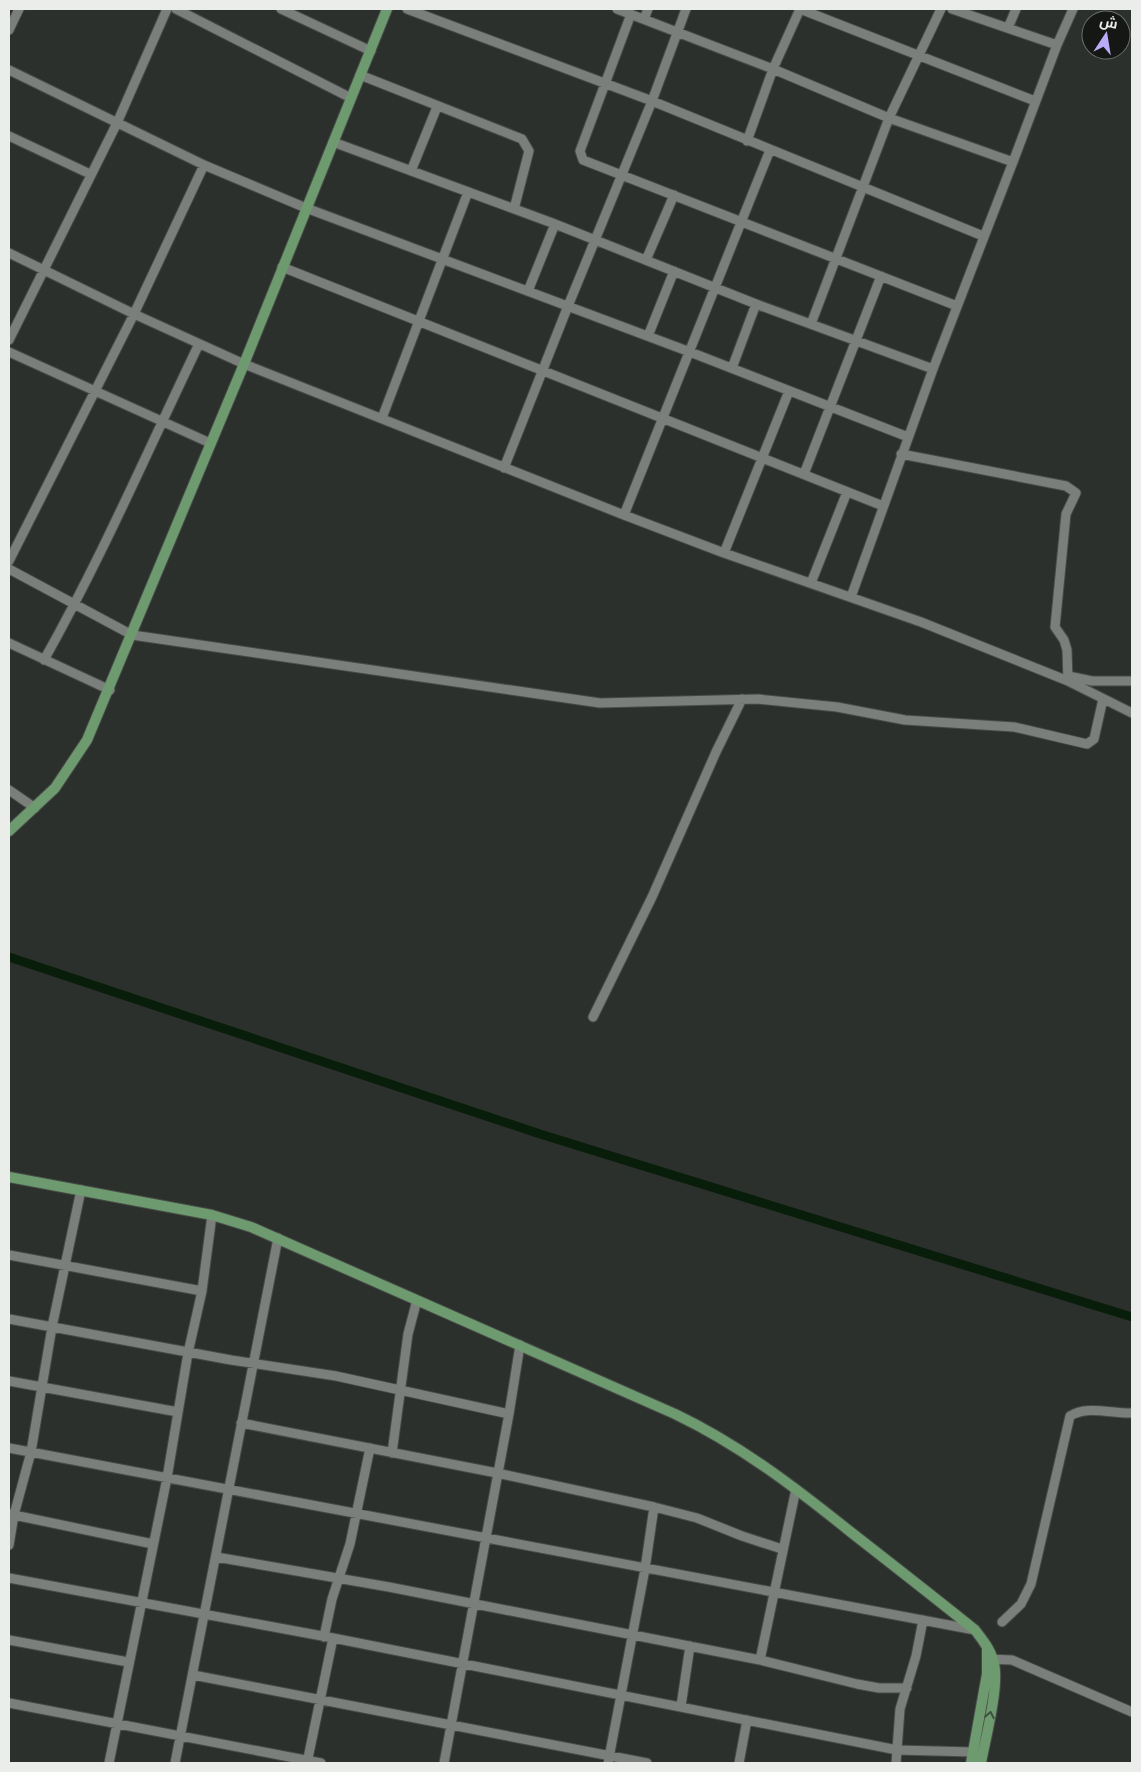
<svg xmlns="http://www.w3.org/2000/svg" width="1141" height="1772" font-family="'PT Sans',Cairo,sans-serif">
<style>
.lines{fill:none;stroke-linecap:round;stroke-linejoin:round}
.canal{stroke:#091e0a;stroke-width:9}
.minor-casing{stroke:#474b47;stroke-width:11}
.major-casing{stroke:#474b47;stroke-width:12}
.minor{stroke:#7b7f7b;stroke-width:9}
.major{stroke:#6d9a6e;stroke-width:10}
.oneway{stroke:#3d523d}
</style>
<rect width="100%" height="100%" fill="#2c302c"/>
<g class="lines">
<path class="canal" d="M9,957L540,1134L1132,1317"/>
<g class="minor-casing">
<path id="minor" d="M176,9L351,98
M281,9L371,51
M407,9L652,101L983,236
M617,9L773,69L889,118L1013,162L933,369L851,597
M800,9L1035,101
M952,9L1057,45
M631,14L580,151L583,160L957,306
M644,19L648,9
M1008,28L1016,9
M9,30L19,9
M9,70L204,165L306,208L690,352L908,437
M360,75L522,139L529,151L514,209
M9,136L90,174
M747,141L773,69L800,9
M333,142L555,224L756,304L933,369
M1013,162L1057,45L1073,9
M411,171L437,107
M9,253L134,314L244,364L624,515L724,553L921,622L1068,681L1132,713
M646,260L674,195
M282,267L883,506
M528,291L555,224
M811,324L889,118L941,9
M648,336L674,271
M9,340L117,123L167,9
M9,352L210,443
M732,368L756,304
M382,418L468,192
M901,454L1066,486L1076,493L1066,514L1055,627L1064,640L1067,650L1068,681
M504,468L568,306L652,101L686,9
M804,474L881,276
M624,515L770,150
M724,553L789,391
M9,561L134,314L204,165
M9,569L132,635L600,703L758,699L837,707L905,720L1014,727L1087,744L1094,739L1103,699
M811,583L847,492
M9,643L110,690
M44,660C102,557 148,450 199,344
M1068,676L1092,681H1132
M9,790L35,808
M593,1017L652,897L716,752L742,699
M9,1255L202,1291
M9,1319L231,1360L336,1376L509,1414
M9,1381L178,1412
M241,1423L497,1473L654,1507L697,1518L742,1536L782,1549
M9,1448L975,1630
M392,1453L408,1334L417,1300
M9,1514L153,1544
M9,1545L14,1515L31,1452L52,1327L81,1190
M216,1557L389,1587L760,1660L857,1684L879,1688H907
M9,1578L333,1638L897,1750L973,1752
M1002,1622L1021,1604L1031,1584L1070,1416C1088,1405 1112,1414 1132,1413
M324,1637L332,1599L350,1544L370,1448
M9,1640L128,1662
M987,1659L1012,1660L1132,1712
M760,1660L796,1489
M193,1675L647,1763
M9,1703L321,1763
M681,1706L690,1646
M109,1763L167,1478L188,1353L202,1291L212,1215
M175,1763L278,1238
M307,1763L333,1638
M444,1763L509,1414L520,1345
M608,1763L645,1569L654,1507
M739,1763L747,1720
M896,1763L900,1709L916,1656L923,1620"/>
</g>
<g class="major-casing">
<path id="major" d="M9,831L55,788L87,740L244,364L387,9
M9,1177L212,1215L251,1227L675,1414C740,1445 796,1488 852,1533C893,1565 934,1597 975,1630C982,1639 990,1649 993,1660C1001,1681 985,1740 981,1763
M971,1763L987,1674V1649"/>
</g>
<use href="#minor" class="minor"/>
<use href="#major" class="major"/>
</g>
<defs><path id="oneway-chevron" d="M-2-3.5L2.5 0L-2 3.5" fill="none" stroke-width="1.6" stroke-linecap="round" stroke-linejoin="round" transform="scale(1.25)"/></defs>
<use class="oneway" href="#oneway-chevron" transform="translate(990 1715) rotate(-79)"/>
<rect width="1141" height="1772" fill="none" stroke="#eaedea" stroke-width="20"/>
<g transform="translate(1106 35) rotate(12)"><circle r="24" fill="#151715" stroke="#6a6d6a"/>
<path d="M0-4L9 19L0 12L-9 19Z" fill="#bbaaf6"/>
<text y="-8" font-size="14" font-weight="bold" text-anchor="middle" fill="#eaedea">ش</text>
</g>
</svg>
